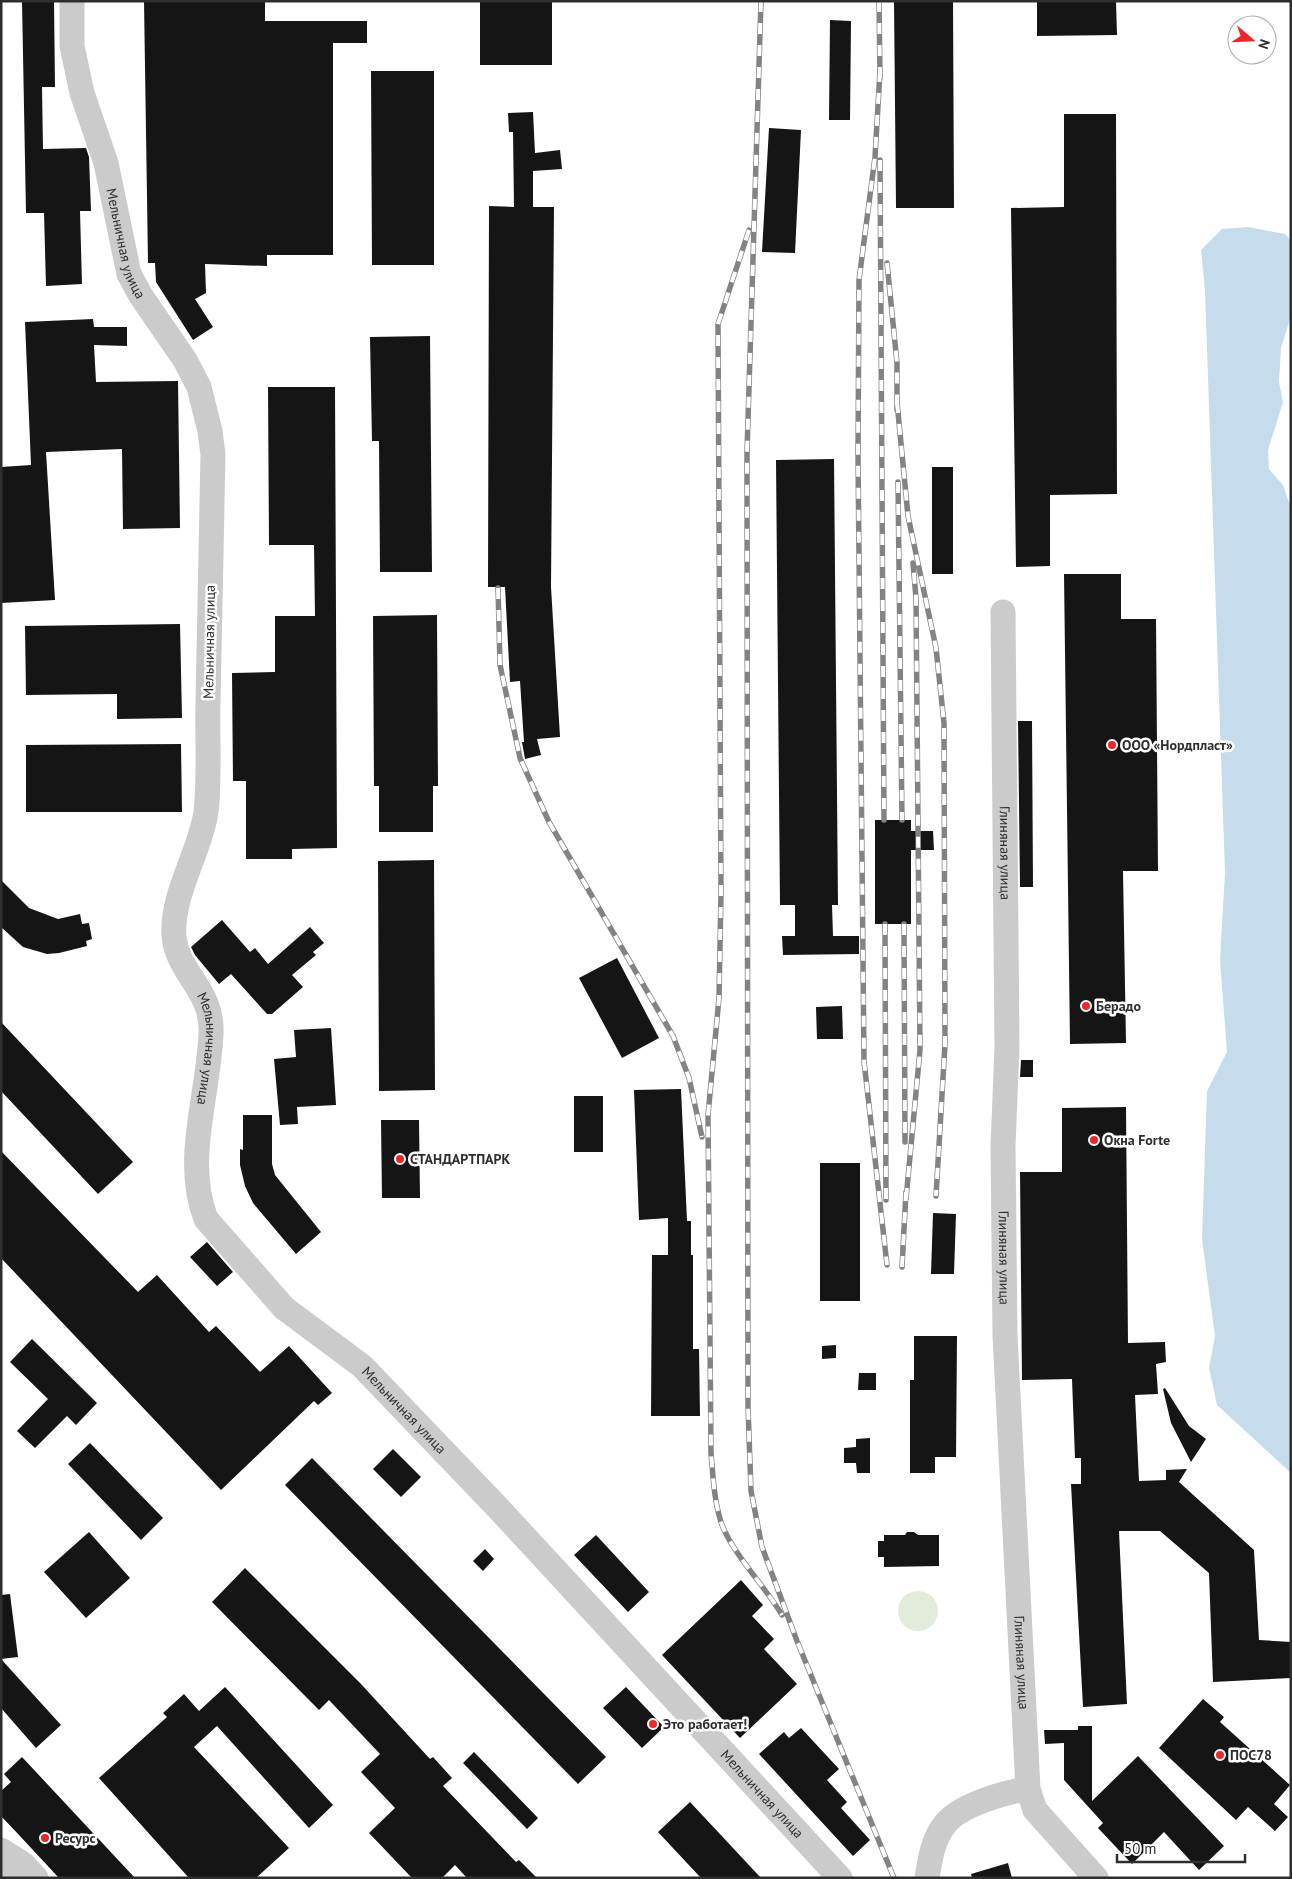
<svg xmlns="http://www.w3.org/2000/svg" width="1292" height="1879" font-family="'PT Sans',sans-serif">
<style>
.green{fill:#e3ecda}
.water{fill:#c5dced}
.building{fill:#151515}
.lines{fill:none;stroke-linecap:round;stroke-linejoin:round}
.minor{stroke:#cbcbcb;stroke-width:25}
.rail-casing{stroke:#838383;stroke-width:5.5}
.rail{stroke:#fff;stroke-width:4;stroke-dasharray:11;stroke-linecap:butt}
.poi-dot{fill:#f0252a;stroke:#fff;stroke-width:2}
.labels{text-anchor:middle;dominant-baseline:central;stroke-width:5;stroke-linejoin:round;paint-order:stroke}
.street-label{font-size:14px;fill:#2e2e2e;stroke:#fff}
.poi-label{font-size:14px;font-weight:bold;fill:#2e2e2e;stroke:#fff;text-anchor:start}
</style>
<rect width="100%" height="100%" fill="#fff"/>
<path class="green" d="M898 1611a20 20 0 1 1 40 0a20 20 0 1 1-40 0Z"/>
<path class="water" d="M1248,227L1285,234L1291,241V316L1281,348L1279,382L1283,402L1268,450L1269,469L1283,485L1291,508V1473L1217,1405L1209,1368L1215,1336L1202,1239L1207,1091L1227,1052L1220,960L1225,873L1205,290L1201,250L1222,229Z"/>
<path class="building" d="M22,1H54L55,87H42L43,149L86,148L89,157L91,211H80L82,284L46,286L44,213H26Z
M144,1H265V21H367V43H333V255H267V266L205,264L206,293L195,299L213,327L193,340L156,282L155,263H148Z
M480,1H552V65H480Z
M894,1H953L954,208H896Z
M1037,1H1116L1117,35L1037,36Z
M830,20L851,21L850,120H829Z
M371,71H434V265H372Z
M533,112L535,153L560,150L562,169L533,171V207H554L551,587L560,737L537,739L541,755L525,759L522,742H524L520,681L510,682L505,587H488L489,206L514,207L513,132H509L508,113Z
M1064,114H1116L1117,494L1050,495V566L1016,567L1011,208L1064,207Z
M769,128L801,130L795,253L762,252Z
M93,319L94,327H127V346L94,345L96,382L178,381L180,528L123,529L122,449L46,452L55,600L1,603V467L31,465L25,322Z
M430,336L432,572H380L379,441H372L370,337Z
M268,387H335L337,848L292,849V859H246V781H233L232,673L275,672V616H315L314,545H269Z
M834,459L838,905H832L833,936H859V954L783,955L782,936H795V905H780L776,460Z
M932,467H953V574H932Z
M1064,574H1121V619H1156L1158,871H1123L1126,1043L1070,1044Z
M437,615L438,786H433V832H379V786H374L373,616Z
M180,624L182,718L117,719V694L26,695L25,626Z
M1018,721H1032L1033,887H1020Z
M181,744L182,812H26V745Z
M875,820H911V831H933L934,850H911V924H875Z
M434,860L435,1090L379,1091L378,861Z
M1,880L29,908L58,919L80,914L82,924L89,923L92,939L86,941L87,946L59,953L47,954L23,947L1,927Z
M222,920L250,952L255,948L268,964L310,927L324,943L313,952L316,955L292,975L303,987L272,1014H267L231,974L219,984L195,955L191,947Z
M617,958L659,1038L622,1058L579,978Z
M842,1006L843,1039H817L816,1007Z
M1,1022L133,1162L98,1194L1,1091Z
M331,1028L336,1105L297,1107L298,1124L280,1125L274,1059L296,1057L294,1030Z
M1021,1060H1033V1077H1020Z
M681,1089L687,1221H691V1255H693V1349H699L700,1416H651L652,1255H668V1218L639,1220L634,1090Z
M574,1096H603V1152H574Z
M1126,1107L1128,1343L1165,1342L1166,1362L1156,1364L1158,1394L1135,1395L1139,1481L1166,1480V1470L1187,1469L1179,1482L1254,1550L1259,1640L1291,1642V1678L1213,1682L1209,1573L1160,1531H1119L1127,1704L1083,1707L1071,1484H1081V1458H1075L1072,1379L1022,1380L1020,1172H1062V1108Z
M243,1115H272V1164L275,1175L321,1232L296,1254L253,1203L245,1186L240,1165V1149L243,1150Z
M381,1120H419L420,1198H382Z
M1,1151L138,1292L157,1275L209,1332L216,1326L260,1372L289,1346L332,1393L318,1405L314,1401L221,1490L1,1258Z
M820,1163H860V1301H820Z
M933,1213L956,1214L954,1274H931Z
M207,1242L233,1272L217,1286L190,1257Z
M914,1336H957L956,1457H935V1473H910V1380H914Z
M32,1339L97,1403L76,1425L67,1416L35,1448L17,1431L48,1399L10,1362Z
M836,1345V1358L822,1359V1346Z
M859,1373H876V1390H858Z
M1165,1388L1189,1426L1206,1439L1191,1462L1171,1423L1163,1389Z
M870,1438V1473H857L856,1463H844V1448L856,1447V1439Z
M90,1443L163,1518L141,1540L68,1464Z
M393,1449L421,1477L401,1497L373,1469Z
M312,1458L606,1757L578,1784L285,1485Z
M89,1532L130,1578L86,1618L44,1572Z
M907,1532H914L918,1535H939V1566L884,1567V1557H878V1541H884V1535H905Z
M596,1535L649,1592L628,1612L574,1555Z
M485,1549L494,1559L483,1571L473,1561Z
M245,1568L361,1684L430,1759L433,1757L452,1778L443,1786L516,1862L519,1860L537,1878H467L455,1865L442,1878H412L369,1833L395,1808L361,1772L380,1754L329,1700L319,1710L212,1602Z
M741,1580L763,1605L752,1616L774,1639L764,1649L797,1684L740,1738L662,1655Z
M10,1594L18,1657L1,1659L61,1725L36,1748L1,1708V1595Z
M225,1687L333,1805L309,1828L217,1726L194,1747L289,1848L256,1878H189L99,1778L167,1717L163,1713L184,1694L199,1711Z
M626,1687L664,1727L642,1748L603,1708Z
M1203,1699L1224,1717L1220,1722L1290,1785L1274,1804L1288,1817L1275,1831L1248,1807L1236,1820L1159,1748Z
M1078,1726H1092V1801L1138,1756L1224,1846L1199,1870L1164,1832L1132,1864L1098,1828L1103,1823L1064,1780V1743L1045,1744L1044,1730H1078Z
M801,1728L839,1769L827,1780L847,1802L841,1808L870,1840L853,1856L759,1754L784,1732L789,1738Z
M474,1752L538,1818L527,1829L463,1763Z
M22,1757L135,1878H59L19,1835L1,1816V1791L11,1782L4,1774Z
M690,1802L733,1848L761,1878H701L658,1832Z
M1008,1863L1012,1878H972L971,1874Z"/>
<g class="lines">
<g class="minor">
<path id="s1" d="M72,1V46L82,93L106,163L129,274L141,296L185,360L199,387L210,431L213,455C211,537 210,619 208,702C207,736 210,778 206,812C200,853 171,894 174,937C178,974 213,990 211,1033C209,1094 183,1161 206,1219L284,1308L362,1366L499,1509L840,1878"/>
<path id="s2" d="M1003,612L1007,1047L1003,1146L1005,1335L1028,1789L1035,1810L1096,1878"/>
<path d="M1,1850L23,1864L36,1878"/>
<path d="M1,1863L8,1878"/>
<path d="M927,1878C930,1859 933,1838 946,1823C961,1805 1005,1792 1028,1789"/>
</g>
<g class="rail-casing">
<path id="rail" d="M761,1L747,452L748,1407L751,1491L762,1547L797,1641L894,1878
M879,1L880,78
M880,71L875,157L859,280L858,455L864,1061L887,1265
M880,160L884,820
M749,230L718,324L721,893L719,998L708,1115L711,1453C713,1476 714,1500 721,1522C731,1552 765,1586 782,1615
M887,263L897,363V410
M897,402L908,516L936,648L944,723L945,1044L936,1196
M898,482L902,820
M498,588L500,665L520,758L549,822L673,1036L689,1078L702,1137
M885,924L886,1200
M904,924L905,1142
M906,1199L920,1050L916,598L913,563
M902,1267L906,1192"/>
</g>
<use href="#rail" class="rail"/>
</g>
<g class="poi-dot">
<circle cx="1112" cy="745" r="5"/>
<circle cx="1086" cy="1006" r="5"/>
<circle cx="1094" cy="1140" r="5"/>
<circle cx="400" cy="1159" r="5"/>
<circle cx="653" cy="1724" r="5"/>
<circle cx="1220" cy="1755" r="5"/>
<circle cx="45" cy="1838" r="5"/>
</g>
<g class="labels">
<g class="street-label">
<text stroke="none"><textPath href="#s1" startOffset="250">Мельничная улица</textPath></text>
<text transform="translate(209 642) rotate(-89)">Мельничная улица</text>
<text stroke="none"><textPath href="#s2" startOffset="241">Глиняная улица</textPath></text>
<text stroke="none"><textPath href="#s1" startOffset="1090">Мельничная улица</textPath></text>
<text stroke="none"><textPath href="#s2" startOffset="646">Глиняная улица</textPath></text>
<text stroke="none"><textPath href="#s1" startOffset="1539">Мельничная улица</textPath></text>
<text stroke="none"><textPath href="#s2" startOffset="1051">Глиняная улица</textPath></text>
<text stroke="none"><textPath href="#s1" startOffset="2064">Мельничная улица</textPath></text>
</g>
<g class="poi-label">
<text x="1122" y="745">ООО «Нордпласт»</text>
<text x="1096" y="1006">Берадо</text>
<text x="1104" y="1140">Окна Forte</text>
<text x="410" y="1159">СТАНДАРТПАРК</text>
<text x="663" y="1724">Это работает!</text>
<text x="1230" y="1755">ПОС78</text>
<text x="55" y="1838">Ресурс</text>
</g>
</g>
<rect width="1292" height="1879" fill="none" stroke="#2e2e2e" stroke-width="5"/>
<g transform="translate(1252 40) rotate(109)"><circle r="24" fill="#ffffff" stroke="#ababab"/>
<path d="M0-4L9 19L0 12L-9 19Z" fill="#f0252a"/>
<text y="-8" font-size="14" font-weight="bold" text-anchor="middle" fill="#2e2e2e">N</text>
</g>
<path d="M1117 1854v8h128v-8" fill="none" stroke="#2e2e2e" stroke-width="2.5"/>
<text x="1124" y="1854" font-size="15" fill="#2e2e2e" stroke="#ffffff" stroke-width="4" paint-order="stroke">50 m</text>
</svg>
